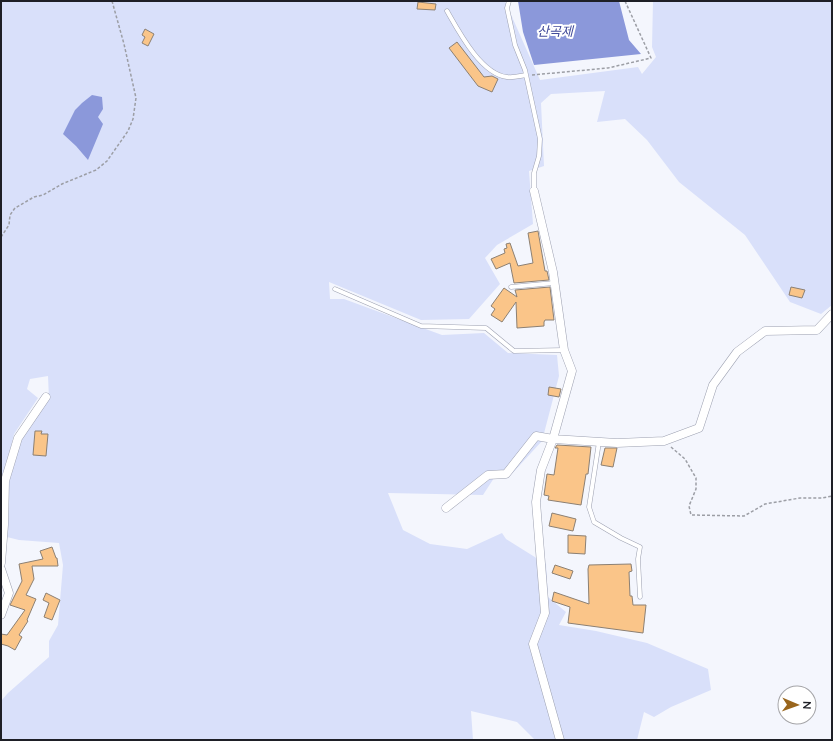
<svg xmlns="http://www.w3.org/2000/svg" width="833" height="741" font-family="'Nunito Sans','Noto Sans KR',sans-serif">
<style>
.green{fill:#d9e0fa}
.water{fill:#8b98da}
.building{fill:#fac589;stroke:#8c8073}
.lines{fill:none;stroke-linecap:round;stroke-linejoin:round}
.service-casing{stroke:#9da1b1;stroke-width:5}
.minor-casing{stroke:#9da1b1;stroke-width:9}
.path{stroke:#9c9ea5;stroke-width:1.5;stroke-dasharray:3 2;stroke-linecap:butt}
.service{stroke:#fff;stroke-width:4}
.minor{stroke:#fff;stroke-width:8}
.labels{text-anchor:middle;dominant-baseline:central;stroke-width:4;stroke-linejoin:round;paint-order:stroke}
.water-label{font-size:13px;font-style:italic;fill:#434c9b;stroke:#fff}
</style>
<rect width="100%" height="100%" fill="#f4f6fd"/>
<path class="green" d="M1,1H505L540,80L638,67L642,74L656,57L652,47L653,1H832V305L821,314L790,302L745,235L679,182L647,140L625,119L597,122L605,91L551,94L541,103L544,166L529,171L533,224L497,245L485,258L500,284L469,319L421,320L329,282L330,299H344L442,335L484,333L508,353L557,355L559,376L542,441L508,478H494L483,495L388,493L403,530L430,544L467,549L502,533L506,539L546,564L548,597L566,612L559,625L596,631L647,643L708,669L711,690L671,707L654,717L644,712L637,740H535L517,722L471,711L473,740H1V701L8,693L49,657V641L58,625L63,565L59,543L19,540L7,537L9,481L21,440L49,399L48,376L30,379L27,389L38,398L14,434L2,485L1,499Z"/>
<path class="water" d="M518,1H619L629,40L641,54L534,65L523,32Z
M92,95L102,97L103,109L98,117L103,124L88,160L76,146L63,134L75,110L82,103Z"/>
<path class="building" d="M418,2L436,4L435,10L417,9Z
M145,29L154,34L148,46L142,43L145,37L142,35Z
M457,42L484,77L492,76L498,79L492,92L478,86L449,48Z
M538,231L545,271H547L549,280L514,283L510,263L496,269L491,259L505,253L504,249L507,248L506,244L510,243L518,266L533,263L528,233Z
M550,287L554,320H545L544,322V326L517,328L516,302L502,322L491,315L495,309L491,306L504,288L517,297L515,290Z
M791,287L805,290L802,298L789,295Z
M549,387L561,389L559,397L548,395Z
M35,431H42L41,434H48L46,456L33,455Z
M557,445L591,447L588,474H586L581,505L548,500L549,496L544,495L547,474L554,475L558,448H555Z
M605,448H617L613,467L601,465Z
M552,513L576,519L573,531L549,526Z
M568,535L586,536L585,554L568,553Z
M52,547L56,558H57L58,566H32L34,579L26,595L36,599L27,620L28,621L19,635L22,637L15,650L8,646L1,644V634L7,635L25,610L10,605L22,581L19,564L43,559L40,551Z
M631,564L632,571L629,572L630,596H632L633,605H646L643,633L568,623L570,607L552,601L554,592L589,604L588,569L589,565Z
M555,565L573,571L570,579L552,573Z
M46,593L60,600L52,620L44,617L49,603L43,600Z"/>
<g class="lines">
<g class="service-casing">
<path id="service" d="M509,1L507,8L515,45L525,70L540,139L539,156L534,173V191
M447,11C459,32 481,74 507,77C513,78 520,76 526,75
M511,287L554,283
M335,289L421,326L486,328L514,351L564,350
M599,442L589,507L594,522L621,538L640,547L638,559L640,597"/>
</g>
<g class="minor-casing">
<path id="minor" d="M534,191L553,272L564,350L572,371L553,439L541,470L536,502L545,613L533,644L560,740
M446,508L488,475L506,474L536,436L553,439L617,443L664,441L699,428L713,385L737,352L765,331L817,330L832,314
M1,563L4,525L5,481L18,438L46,397
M1,569L9,593L1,615"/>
</g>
<path class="path" d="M532,75L608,68L651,58L625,1
M1,237L9,225L10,215L15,208L34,197L43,195L62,184L96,170L107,161L128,131L133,119L136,98L124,44L112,1
M671,447L685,459L696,478V489L689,506L691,515L744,516L765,504L800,498H822L832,496"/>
<use href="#service" class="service"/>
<use href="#minor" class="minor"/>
</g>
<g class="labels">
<g class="water-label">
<text x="555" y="32">산곡제</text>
</g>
</g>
<rect width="833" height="741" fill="none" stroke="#1e1f26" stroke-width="4"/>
<g transform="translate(797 705) rotate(92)"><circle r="19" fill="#ffffff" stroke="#a5a5a8"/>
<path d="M0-3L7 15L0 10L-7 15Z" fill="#99651c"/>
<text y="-6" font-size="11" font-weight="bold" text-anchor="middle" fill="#1e1f26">N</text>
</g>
</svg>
